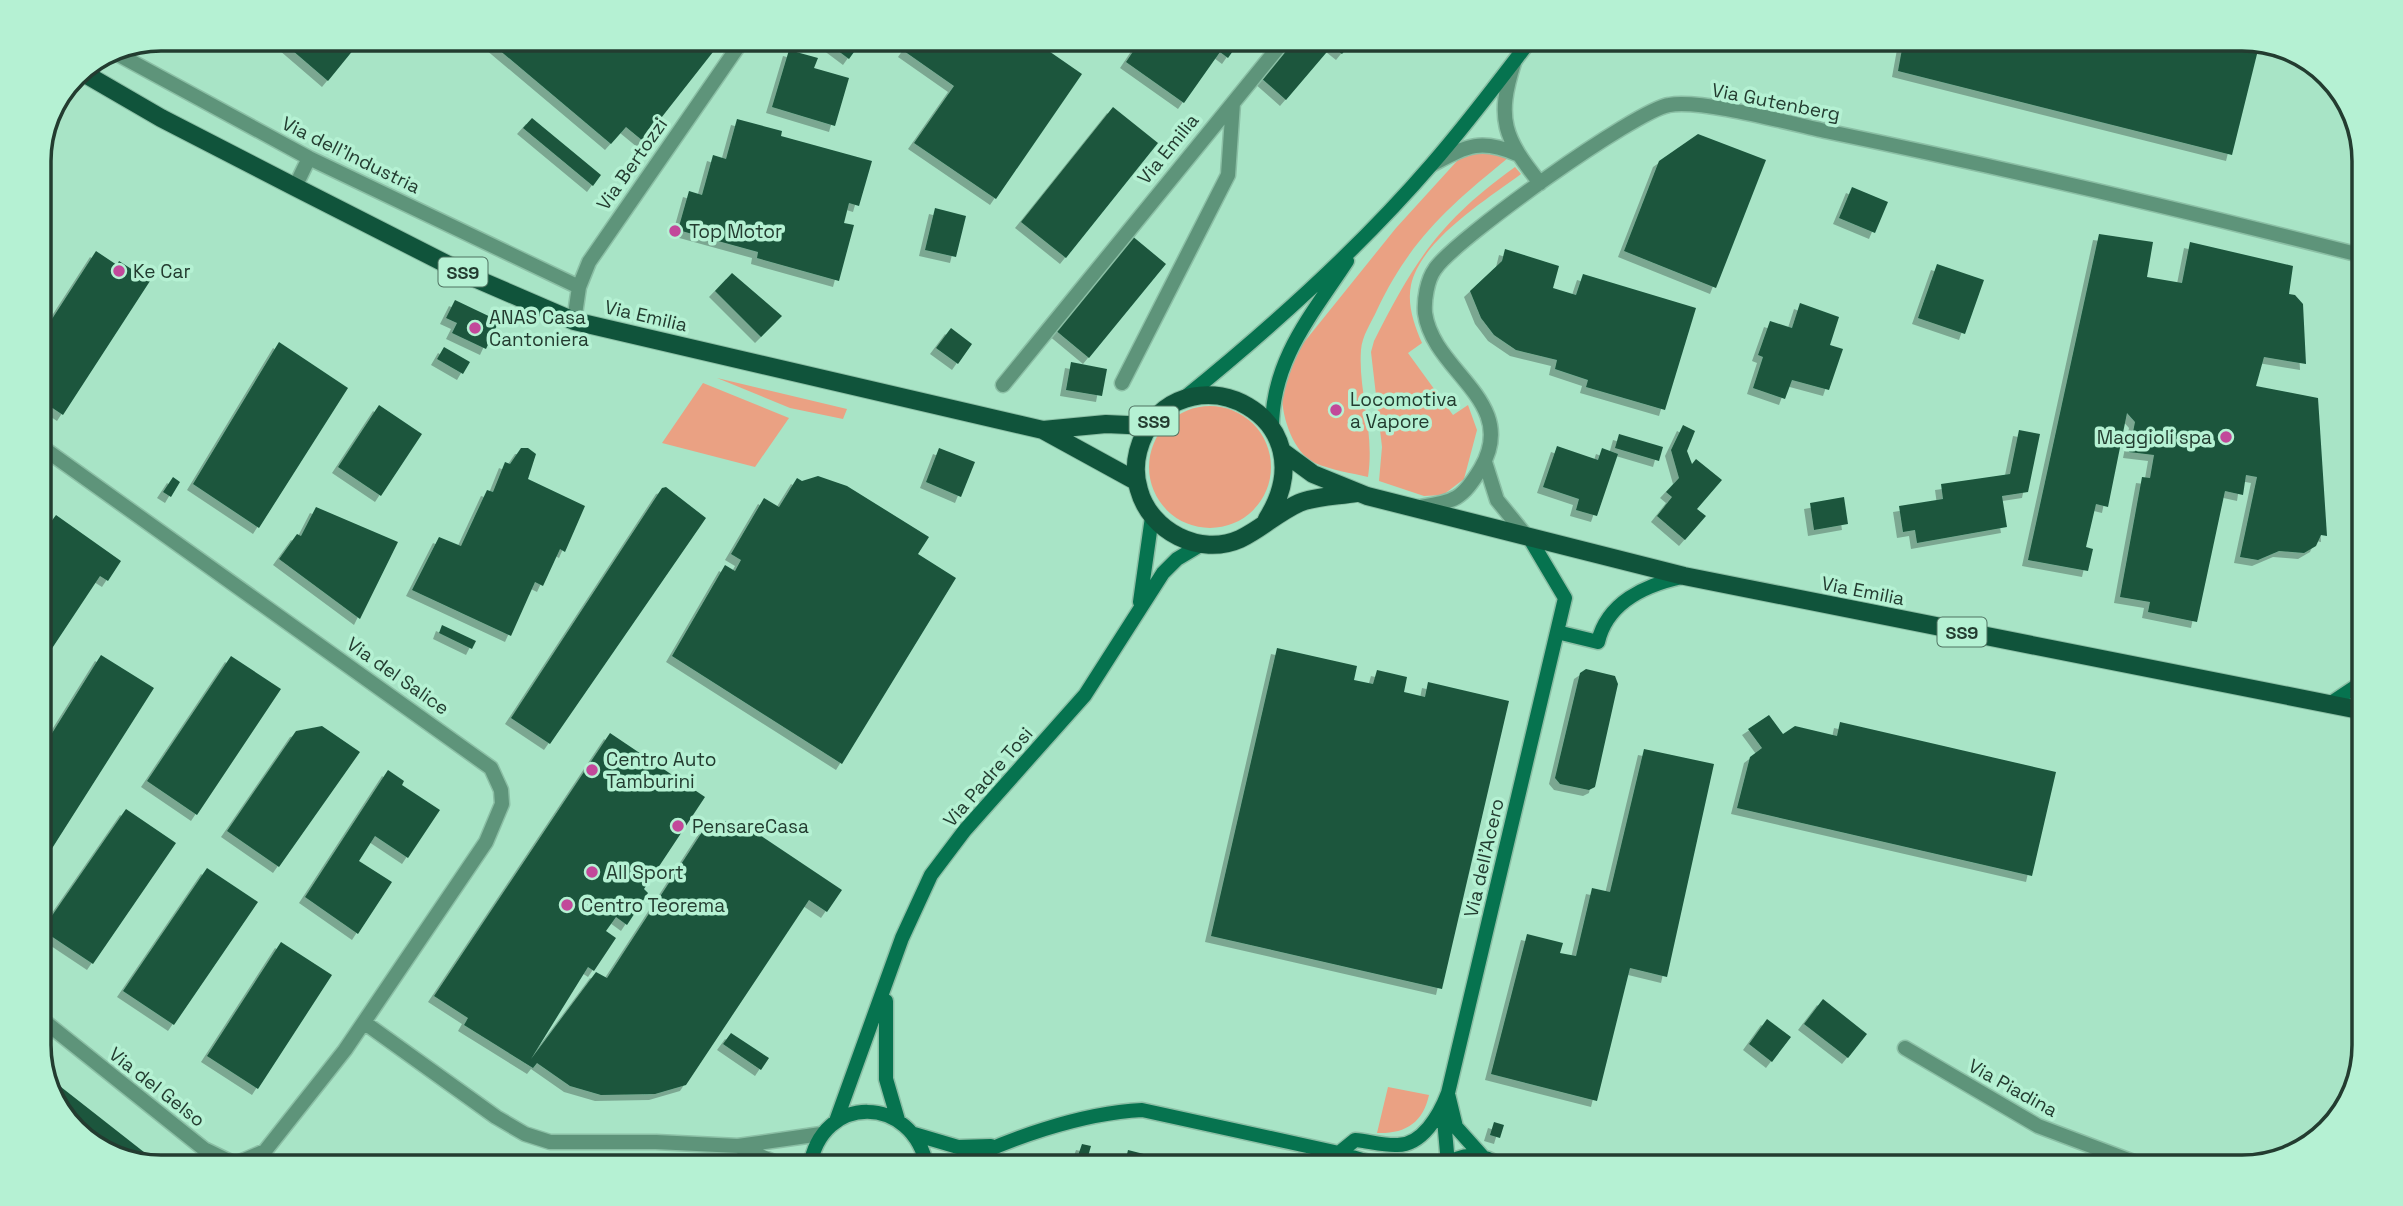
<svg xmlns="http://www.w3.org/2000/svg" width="2403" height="1206" font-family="'Space Grotesk',sans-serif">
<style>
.green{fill:#eaa183}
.building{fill:#1b573e;filter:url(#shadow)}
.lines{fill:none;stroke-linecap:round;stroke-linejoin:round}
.street-casing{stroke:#8bbfa5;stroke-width:17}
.secondary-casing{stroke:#8bbfa5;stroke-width:17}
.primary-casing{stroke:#8bbfa5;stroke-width:20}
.street{stroke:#5e947a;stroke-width:14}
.secondary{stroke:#06734f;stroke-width:14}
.primary{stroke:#10543b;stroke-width:18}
.poi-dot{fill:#c2489a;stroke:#b5f1d3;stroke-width:2.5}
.labels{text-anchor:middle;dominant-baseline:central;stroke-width:7;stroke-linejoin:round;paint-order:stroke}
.shield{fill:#b5f1d3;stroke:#4f7261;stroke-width:2}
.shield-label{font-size:18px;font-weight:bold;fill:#233c30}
.street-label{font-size:19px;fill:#233c30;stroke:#b5f1d3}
.poi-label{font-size:19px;fill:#233c30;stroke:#b5f1d3;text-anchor:start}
.rim{fill:none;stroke:#233c30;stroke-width:3.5}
</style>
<defs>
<filter id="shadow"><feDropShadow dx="-6" dy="6" stdDeviation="0" flood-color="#0004"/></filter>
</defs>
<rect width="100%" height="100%" fill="#a8e4c6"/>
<path class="green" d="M1477,147L1508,158C1449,206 1410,240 1377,310C1371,323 1362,336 1361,350C1358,392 1375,430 1368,477C1351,473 1331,470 1315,463C1293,453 1281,415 1282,392C1283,377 1290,365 1297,351L1396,228L1467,150Z
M1515,167L1521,174C1486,200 1421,240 1411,285C1407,305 1414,324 1422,343L1408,353L1453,415L1468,405L1477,430L1464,479L1443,495L1424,496L1379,481L1382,447L1371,352L1374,341C1415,260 1440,221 1515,167Z
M717,378L847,409L843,419L790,408Z
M703,383L789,418L755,467L662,443Z
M1149 467a61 61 0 1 1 122 0a61 61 0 1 1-122 0Z
M1388,1087L1429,1095C1423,1123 1405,1134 1377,1133Z"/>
<path class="building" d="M278,38H363L328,81Z
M485,38H724L643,141L626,127L611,144Z
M821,38H864L849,59Z
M913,38H1030L1082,74L996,199L914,143L954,86L904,51Z
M1142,38H1242L1228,58L1220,52L1184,103L1126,62Z
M1293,38H1355L1342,54L1332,46L1286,100L1260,77Z
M1904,38H2242L2255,42L2258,50L2232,155L1898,71Z
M789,50L818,58L814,68L849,78L835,126L772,107Z
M1113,107L1158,143L1066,258L1021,222Z
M532,118L601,175L593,186L523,128Z
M737,119L782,131L781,136L872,161L859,206L849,203L844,223L854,225L839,281L757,258L758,252L678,230L689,191L702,195L713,155L726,159Z
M1698,134L1766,160L1716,288L1624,251L1659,161Z
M1852,187L1888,202L1875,233L1839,218Z
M935,208L966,216L956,257L925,250Z
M2099,234L2153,242L2147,277L2182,283L2190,242L2293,266L2289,294L2295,295L2303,304L2306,364L2264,357L2256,386L2318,398L2327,536L2321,535L2316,546L2304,553L2279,551L2258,560L2240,557L2257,477L2246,475L2243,495L2225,491L2197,622L2148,612L2150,602L2120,597L2142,477L2150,478L2154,455L2129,452L2135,422L2127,413L2108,507L2096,504L2086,547L2093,549L2088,571L2028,560Z
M1131,235L1166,264L1089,358L1054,329Z
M1505,249L1559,266L1553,288L1576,295L1583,274L1696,308L1665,410L1586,387L1588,380L1555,369L1557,360L1516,350L1494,335L1481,318L1470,291L1502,261Z
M96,251L117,265L119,261L150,281L63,415L39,399V339Z
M1937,264L1984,280L1965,334L1918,318Z
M732,273L782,316L761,337L715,291Z
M455,300L499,321L486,349L452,333L457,323L446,318Z
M1800,303L1839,317L1830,345L1843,349L1829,390L1792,380L1785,399L1753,388L1763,357L1758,355L1770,321L1792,328Z
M951,328L972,344L958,364L936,348Z
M279,342L348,388L259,528L193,484Z
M444,347L470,362L463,374L437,359Z
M1071,362L1107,369L1102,396L1066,390Z
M379,405L422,434L381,496L338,467Z
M1683,425L1695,431L1687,451L1692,464L1696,459L1722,480L1697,509L1706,516L1685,540L1657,516L1672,497L1666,492L1679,478L1671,450Z
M2019,430L2040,434L2028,492L2002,496L2007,527L1917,543L1915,530L1903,532L1899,506L1943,499L1941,484L2010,474Z
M1619,434L1663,447L1659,461L1615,448Z
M1557,446L1598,460L1602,448L1618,454L1597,516L1576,510L1579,499L1543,487Z
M521,448H528L536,454L528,479L585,506L565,552L560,549L543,586L535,582L511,636L412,590L439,537L461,546L487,490L493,492L505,462L510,464Z
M939,448L975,462L961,497L926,482Z
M818,476L847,486L929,537L918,554L956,578L842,764L672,656L725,565L735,571L741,560L731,554L764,498L779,507L797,478L802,481Z
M173,477L180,482L171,497L163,492Z
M666,487L706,518L550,744L511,718L662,488Z
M1844,497L1848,524L1814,530L1810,503Z
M316,507L398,542L360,619L279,559L297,534L301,536Z
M56,515L121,561L108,581L100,576L39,668V552L48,539L42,534Z
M442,625L476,641L472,649L439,633Z
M1277,648L1357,666L1354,680L1373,684L1377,670L1407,677L1404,692L1425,697L1428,682L1509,701L1442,989L1211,936Z
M101,655L154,688L51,850L39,842V754Z
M231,656L281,689L197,815L147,781Z
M1586,669L1615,676L1618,684L1595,787L1589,790L1560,784L1555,778L1580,673Z
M1769,715L1783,734L1795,726L1837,736L1840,722L2056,772L2032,876L1737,808L1750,757L1762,748L1748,729Z
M322,726L360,752L279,867L227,831L296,731Z
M610,733L705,797L644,889L648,893L627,925L616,917L606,931L616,938L594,971L588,967L531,1059L596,972L607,978L704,829L722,821H739L842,890L827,912L809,900L686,1085L655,1094L601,1095L570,1086L537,1063L533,1068L464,1025L468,1018L434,996Z
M1644,749L1714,764L1667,977L1630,968L1597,1101L1491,1074L1527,934L1563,943L1560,953L1576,956L1592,888L1610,892Z
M388,770L404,781L402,785L440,810L408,858L375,836L359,861L392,882L358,934L305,897Z
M126,809L176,843L93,964L42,930Z
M207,868L258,902L174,1025L123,991Z
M281,942L332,975L258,1089L207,1056Z
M1823,999L1867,1034L1848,1058L1804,1024Z
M1767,1019L1791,1037L1772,1062L1749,1044Z
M731,1033L769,1058L761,1070L723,1044Z
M47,1076L163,1167L107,1155L59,1113Z
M1494,1122L1504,1125L1500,1138L1490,1135Z
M1082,1144L1091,1146L1085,1167H1074Z
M1128,1150L1195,1167H1124Z
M1219,1160L1247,1166V1167H1217Z"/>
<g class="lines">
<g class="street-casing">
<path id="street" d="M110,50L309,158L579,287
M1514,63C1496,119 1504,138 1540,183
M1433,164C1467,146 1480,138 1517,154
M295,187L309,158
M574,321L579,287L589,262L744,38
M1122,383L1228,175L1233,103
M1003,385L1286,38
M39,445L491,768L501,790L502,804L486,842L345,1050L265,1151L235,1164L204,1149L39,1017
M1485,462L1497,500L1528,538
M1420,507C1455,501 1462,500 1481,468C1520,401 1433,372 1425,313C1424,300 1427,280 1435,269C1455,239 1636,110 1669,105C1703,99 1792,124 1830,132C2009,169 2187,211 2364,256
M365,1023L496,1117L525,1134L550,1142H656L738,1146L821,1134
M1905,1048L2038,1126L2147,1167
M740,1147L785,1167"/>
</g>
<g class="secondary-casing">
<path id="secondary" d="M2364,153V154
M1183,399C1272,327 1358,250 1432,164C1467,124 1499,81 1532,38
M1272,428C1272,360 1311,316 1347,261
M1140,602L1152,517
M1557,632L1598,642C1607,603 1645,585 1682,577
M2328,705L2364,681
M886,1001V1079L898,1120
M1448,1094L1456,1127L1482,1156
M1443,1108L1448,1164
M836,1121L902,938L931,875L965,830L1085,695L1163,573L1177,559L1202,544
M914,1134L958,1147L991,1146
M1339,1153L1355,1140C1368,1141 1381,1145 1395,1145C1422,1147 1440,1114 1448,1093L1565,598L1530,539
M810,1167C821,1093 913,1094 927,1167
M953,1167C1006,1139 1081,1113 1142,1110L1339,1153L1385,1167H1430
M1444,1167C1462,1151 1484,1153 1502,1167"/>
</g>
<g class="primary-casing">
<path id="primary" d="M80,71L161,118L295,187L472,277L574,321L1043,430L1136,481
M1043,430L1106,424L1150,426
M1283,452L1313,474L1367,496L1684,576L2364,711
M1267,519C1331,417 1192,349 1145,433C1136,451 1133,471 1139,490C1150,531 1200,557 1240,539C1261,529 1277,513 1299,503C1315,496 1338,496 1356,493"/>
</g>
<use href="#street" class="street"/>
<use href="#secondary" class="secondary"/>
<use href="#primary" class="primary"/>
</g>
<g class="poi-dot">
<circle cx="675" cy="231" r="7"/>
<circle cx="119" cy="271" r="7"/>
<circle cx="475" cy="328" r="7"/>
<circle cx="1336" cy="410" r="7"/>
<circle cx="2226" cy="437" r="7"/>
<circle cx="592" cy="770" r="7"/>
<circle cx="678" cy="826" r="7"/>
<circle cx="592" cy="872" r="7"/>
<circle cx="567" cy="905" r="7"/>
</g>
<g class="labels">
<g class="shield">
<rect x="438.5" y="257.5" width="49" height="29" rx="5"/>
<rect x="1129.5" y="406.5" width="49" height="29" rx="5"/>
<rect x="1937.5" y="617.5" width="49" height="29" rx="5"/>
</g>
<g class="shield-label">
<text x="463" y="272">SS9</text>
<text x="1154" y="421">SS9</text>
<text x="1962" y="632">SS9</text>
</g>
<g class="street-label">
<text transform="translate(1776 102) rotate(11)">Via Gutenberg</text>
<text transform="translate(1168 149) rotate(-51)">Via Emilia</text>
<text transform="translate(351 155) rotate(26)">Via dell'Industria</text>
<text transform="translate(632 164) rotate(-55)">Via Bertozzi</text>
<text transform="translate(646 316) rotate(13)">Via Emilia</text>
<text transform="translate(1863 591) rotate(11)">Via Emilia</text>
<text transform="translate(398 676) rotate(35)">Via del Salice</text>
<text transform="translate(988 777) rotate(-49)">Via Padre Tosi</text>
<text transform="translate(1484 858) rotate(-77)">Via dell'Acero</text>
<text transform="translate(157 1087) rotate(38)">Via del Gelso</text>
<text transform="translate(2013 1088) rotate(29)">Via Piadina</text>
</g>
<g class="poi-label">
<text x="689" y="231">Top Motor</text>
<text x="133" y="271">Ke Car</text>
<text x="489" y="317">ANAS Casa<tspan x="489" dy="22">Cantoniera</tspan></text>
<text x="1350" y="399">Locomotiva<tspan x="1350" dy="22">a Vapore</tspan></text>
<text x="2212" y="437" text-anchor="end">Maggioli spa</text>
<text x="606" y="759">Centro Auto<tspan x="606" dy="22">Tamburini</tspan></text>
<text x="692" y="826">PensareCasa</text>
<text x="606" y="872">All Sport</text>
<text x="581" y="905">Centro Teorema</text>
</g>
</g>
<path d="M0 0H2403V1206H0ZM161 51H2242A110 110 0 0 1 2352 161V1045A110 110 0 0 1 2242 1155H161A110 110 0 0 1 51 1045V161A110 110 0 0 1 161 51Z" fill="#b5f1d3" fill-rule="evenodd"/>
<path class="rim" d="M161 51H2242A110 110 0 0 1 2352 161V1045A110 110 0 0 1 2242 1155H161A110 110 0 0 1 51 1045V161A110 110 0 0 1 161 51Z"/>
</svg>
